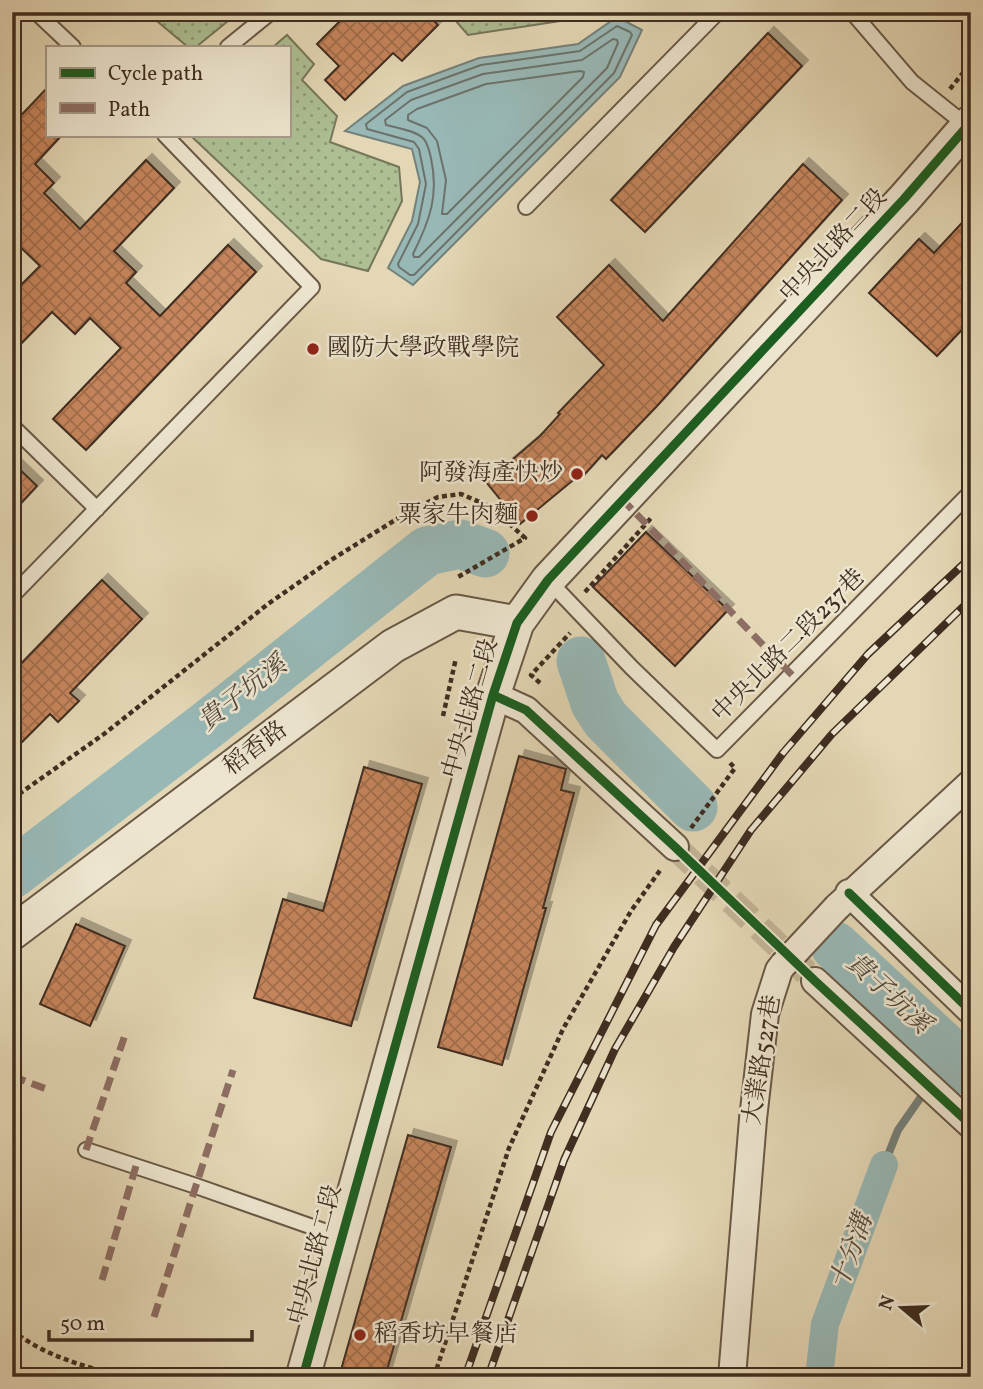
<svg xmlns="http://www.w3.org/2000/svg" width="983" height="1389" font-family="Vollkorn,'Noto Serif TC',serif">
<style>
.grass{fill:url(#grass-dots);stroke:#76765a;stroke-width:2}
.water{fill:#98b8b6;stroke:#74807a;stroke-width:2}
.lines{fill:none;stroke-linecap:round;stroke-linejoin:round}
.shore{stroke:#6c726b;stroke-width:2}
.stream{stroke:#74807a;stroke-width:8}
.canal{stroke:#98b8b6;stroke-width:28}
.river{stroke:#98b8b6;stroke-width:49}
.building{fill:url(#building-cross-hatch);stroke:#3f2d20;stroke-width:2;filter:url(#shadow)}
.minor-tunnel{stroke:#c3b597;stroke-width:26;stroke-dasharray:26 13;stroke-linecap:butt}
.service-casing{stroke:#685845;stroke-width:18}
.minor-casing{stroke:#685845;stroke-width:30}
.tertiary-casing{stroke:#685845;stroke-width:37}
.path{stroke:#3f2d20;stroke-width:4.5;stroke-dasharray:5 3.5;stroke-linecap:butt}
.service{stroke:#ede5cf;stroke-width:14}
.minor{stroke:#ede5cf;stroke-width:26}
.tertiary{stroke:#ede5cf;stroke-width:33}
.rail-casing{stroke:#3f2d20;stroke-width:8}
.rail{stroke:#ede5cf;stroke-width:5;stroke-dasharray:16;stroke-linecap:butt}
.minor-bridge-casing{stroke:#685845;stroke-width:30;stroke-linecap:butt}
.minor-bridge{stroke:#ede5cf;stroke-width:26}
.quiet{stroke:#8d6e63;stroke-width:7;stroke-dasharray:14 7;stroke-linecap:butt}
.cycleway-casing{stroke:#ede5cf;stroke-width:13}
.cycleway{stroke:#1b5e20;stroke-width:9}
.poi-dot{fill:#8f2418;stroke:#ede5cf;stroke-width:2.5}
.labels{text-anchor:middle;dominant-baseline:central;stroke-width:5;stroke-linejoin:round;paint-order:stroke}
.street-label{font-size:24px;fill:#3f2d20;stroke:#ede5cf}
.poi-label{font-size:24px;fill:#3f2d20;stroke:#ede5cf;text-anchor:start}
.water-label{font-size:26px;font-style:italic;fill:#51493e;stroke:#ede5cf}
</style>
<defs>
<pattern id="grass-dots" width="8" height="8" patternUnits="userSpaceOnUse" patternTransform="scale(1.75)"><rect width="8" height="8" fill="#adbf93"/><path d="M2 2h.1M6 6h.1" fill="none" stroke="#8e9c78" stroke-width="1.8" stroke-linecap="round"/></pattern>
<pattern id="building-cross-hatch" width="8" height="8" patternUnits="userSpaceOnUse" patternTransform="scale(1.75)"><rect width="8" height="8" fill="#c6855c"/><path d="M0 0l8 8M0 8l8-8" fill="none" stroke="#a26d4c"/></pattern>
<filter id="shadow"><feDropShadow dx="6" dy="-6" stdDeviation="0" flood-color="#0004"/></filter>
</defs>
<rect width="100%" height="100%" fill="#e4d7b5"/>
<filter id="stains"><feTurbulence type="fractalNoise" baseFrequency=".00286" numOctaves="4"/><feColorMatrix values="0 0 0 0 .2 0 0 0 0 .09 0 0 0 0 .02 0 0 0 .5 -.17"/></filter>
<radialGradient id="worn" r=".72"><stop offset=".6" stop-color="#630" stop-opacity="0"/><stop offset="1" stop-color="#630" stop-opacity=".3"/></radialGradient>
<path class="grass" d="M146,12H239L196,47H188Z
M448,12H581L573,19L468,35Z
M287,35L314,64L302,80L337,116L330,142L399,167L402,201L368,271L321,259L190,135H289V47H273Z"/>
<path class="water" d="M617,17L642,30L620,77L413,285L388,268L412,221L420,182L412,149L345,131L403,86L479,58L578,44Z"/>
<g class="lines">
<path class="shore" d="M617,26L630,32L632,35L614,73L414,275H410L399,267L398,264L418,224L426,184L419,149L414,142L367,129L366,124L407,92L481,65L580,51Z
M613,39L617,40L618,43L607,68L419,257H414L413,254C430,220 439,195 431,158C429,151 428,143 423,138C414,130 397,128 386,125L385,120L411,100L483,74L582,60Z
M580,71L584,72L583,77L447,214H442L446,180L437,141L427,128L408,120V115L417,109L486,84Z"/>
<path class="stream" d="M884,1165L898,1130L951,1054"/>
<path class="canal" d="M819,1377L825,1324L884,1165"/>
<path class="river" d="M581,661L595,703L606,720L693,807
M12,874L206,726L427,551L460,544L485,553
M835,946L971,1072"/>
</g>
<path class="building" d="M349,12H425L438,25L402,61L393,53L345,100L325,80L339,66L317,44Z
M768,33L802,66L645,232L611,200Z
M47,88V135H62L35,164L54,183L44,193L80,229L146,160L174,188L114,251L136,272L126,283L160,316L228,245L256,272L86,450L53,419L121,348L90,318L75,334L52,312L12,353V294L40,266L12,239V125Z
M803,164L842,200L657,406L606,459L602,455L585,474L583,472L520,524L486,482L540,436L560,414L558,413L604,365L557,317L609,265L663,321Z
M971,213V320L937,356L869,293L919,239L934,253Z
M12,462L37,486L12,513Z
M646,532L728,610L675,666L593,587Z
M102,580L142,619L70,693L79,701L58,722L50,714L12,752V673Z
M519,756L566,769L561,790L574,793L543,908H546L502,1065L438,1047Z
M364,767L422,784L351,1026L254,998L283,899L323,911Z
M76,924L125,946L90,1026L40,1004Z
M408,1135L451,1147L385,1377H339Z"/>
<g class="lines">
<path class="minor-tunnel" d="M675,847L815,981"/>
<g class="service-casing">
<path id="service" d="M36,12L73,47
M852,12L912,82L967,126
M228,47L271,12
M526,207L718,12
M12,426L97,509
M548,580L632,668L717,750L971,492
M12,596L312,287L165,135
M86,1150L196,1186L341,1237"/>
</g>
<g class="minor-casing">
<path id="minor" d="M493,695L526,710L675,847
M849,893L971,1011
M837,907L971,783
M815,981L971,1125
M732,1377L753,1119L765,1014L779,970L783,965"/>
</g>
<g class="tertiary-casing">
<path id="tertiary" d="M12,933L393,646L456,612L517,623
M303,1377L493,695L517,623L548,580L904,199L971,122"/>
</g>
<path class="path" d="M950,89L971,63
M585,592L652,517
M540,683L531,675L570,633
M443,716L456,658
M12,799L104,734L268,604L331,560L400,517L438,497L461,494L491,507L525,538L458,577
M691,828L735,768L730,763
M12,1330C44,1356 82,1365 121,1377
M434,1377L509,1148L563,1029L631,911L661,869"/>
<use href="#service" class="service"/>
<use href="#minor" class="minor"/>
<use href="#tertiary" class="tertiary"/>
<g class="rail-casing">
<path id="rail" d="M465,1377L551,1132L656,925L783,753L868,654L971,557
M488,1377L564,1160L615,1049L674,947L751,830L832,734L971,599"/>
</g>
<use href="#rail" class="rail"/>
<g class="minor-bridge-casing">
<path id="minor-bridge" d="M783,965L837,907"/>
</g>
<use href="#minor-bridge" class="minor-bridge"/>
<path class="quiet" d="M622,499L792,675
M12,1076L49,1090
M86,1150L126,1032
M102,1280L136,1166
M154,1317L233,1070"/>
<g class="cycleway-casing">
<path id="cycleway" d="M493,695L526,710L675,847L815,981L971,1125
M849,893L971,1011
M303,1377L493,695L517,623L548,580L904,199L971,122"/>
</g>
<use href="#cycleway" class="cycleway"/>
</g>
<g class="poi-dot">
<circle cx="313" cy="349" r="7"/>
<circle cx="577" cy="474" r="7"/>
<circle cx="532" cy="516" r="7"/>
<circle cx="360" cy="1335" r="7"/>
</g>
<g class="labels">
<g class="street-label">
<text transform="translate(834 246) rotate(-47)">中央北路二段</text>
<text transform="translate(789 646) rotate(-45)">中央北路二段237巷</text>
<text transform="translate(471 709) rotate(-74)">中央北路二段</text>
<text transform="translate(256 749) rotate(-37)">稻香路</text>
<text transform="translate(763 1060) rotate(-81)">大業路527巷</text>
<text transform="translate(316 1255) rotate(-75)">中央北路二段</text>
</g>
<g class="poi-label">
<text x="327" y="349">國防大學政戰學院</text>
<text x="563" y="474" text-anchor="end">阿發海產快炒</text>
<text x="518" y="516" text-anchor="end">粟家牛肉麵</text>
<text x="374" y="1335">稻香坊早餐店</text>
</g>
<g class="water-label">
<text transform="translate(243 694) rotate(-38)">貴子坑溪</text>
<text transform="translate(888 994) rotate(43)">貴子坑溪</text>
<text transform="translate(852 1252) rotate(-70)">十分溝</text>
</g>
</g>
<rect width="983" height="1389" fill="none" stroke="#e4d7b5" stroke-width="42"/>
<rect x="14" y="14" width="955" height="1361" fill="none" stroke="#3f2d20" stroke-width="3.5"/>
<rect x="21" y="21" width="941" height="1347" fill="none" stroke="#3f2d20" stroke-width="2"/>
<rect x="46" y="46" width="245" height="91" fill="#ede5cf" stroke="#a79b89" stroke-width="2"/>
<rect x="60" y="68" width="35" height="10" fill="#1b5e20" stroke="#a79b89" stroke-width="2"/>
<text x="108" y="80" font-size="21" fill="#3f2d20">Cycle path</text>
<rect x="60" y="103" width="35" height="10" fill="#8d6e63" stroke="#a79b89" stroke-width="2"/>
<text x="108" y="116" font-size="21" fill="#3f2d20">Path</text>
<g transform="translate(902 1308) rotate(289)" stroke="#ede5cf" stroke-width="5" paint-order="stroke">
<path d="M0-5L12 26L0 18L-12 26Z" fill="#3f2d20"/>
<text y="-10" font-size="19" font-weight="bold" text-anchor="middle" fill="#3f2d20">N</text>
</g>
<path d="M49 1330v10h203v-10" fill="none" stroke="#3f2d20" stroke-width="3.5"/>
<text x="60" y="1330" font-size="21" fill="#3f2d20" stroke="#ede5cf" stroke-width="5" paint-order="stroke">50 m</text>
<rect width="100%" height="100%" filter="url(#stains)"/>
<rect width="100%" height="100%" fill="url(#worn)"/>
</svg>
